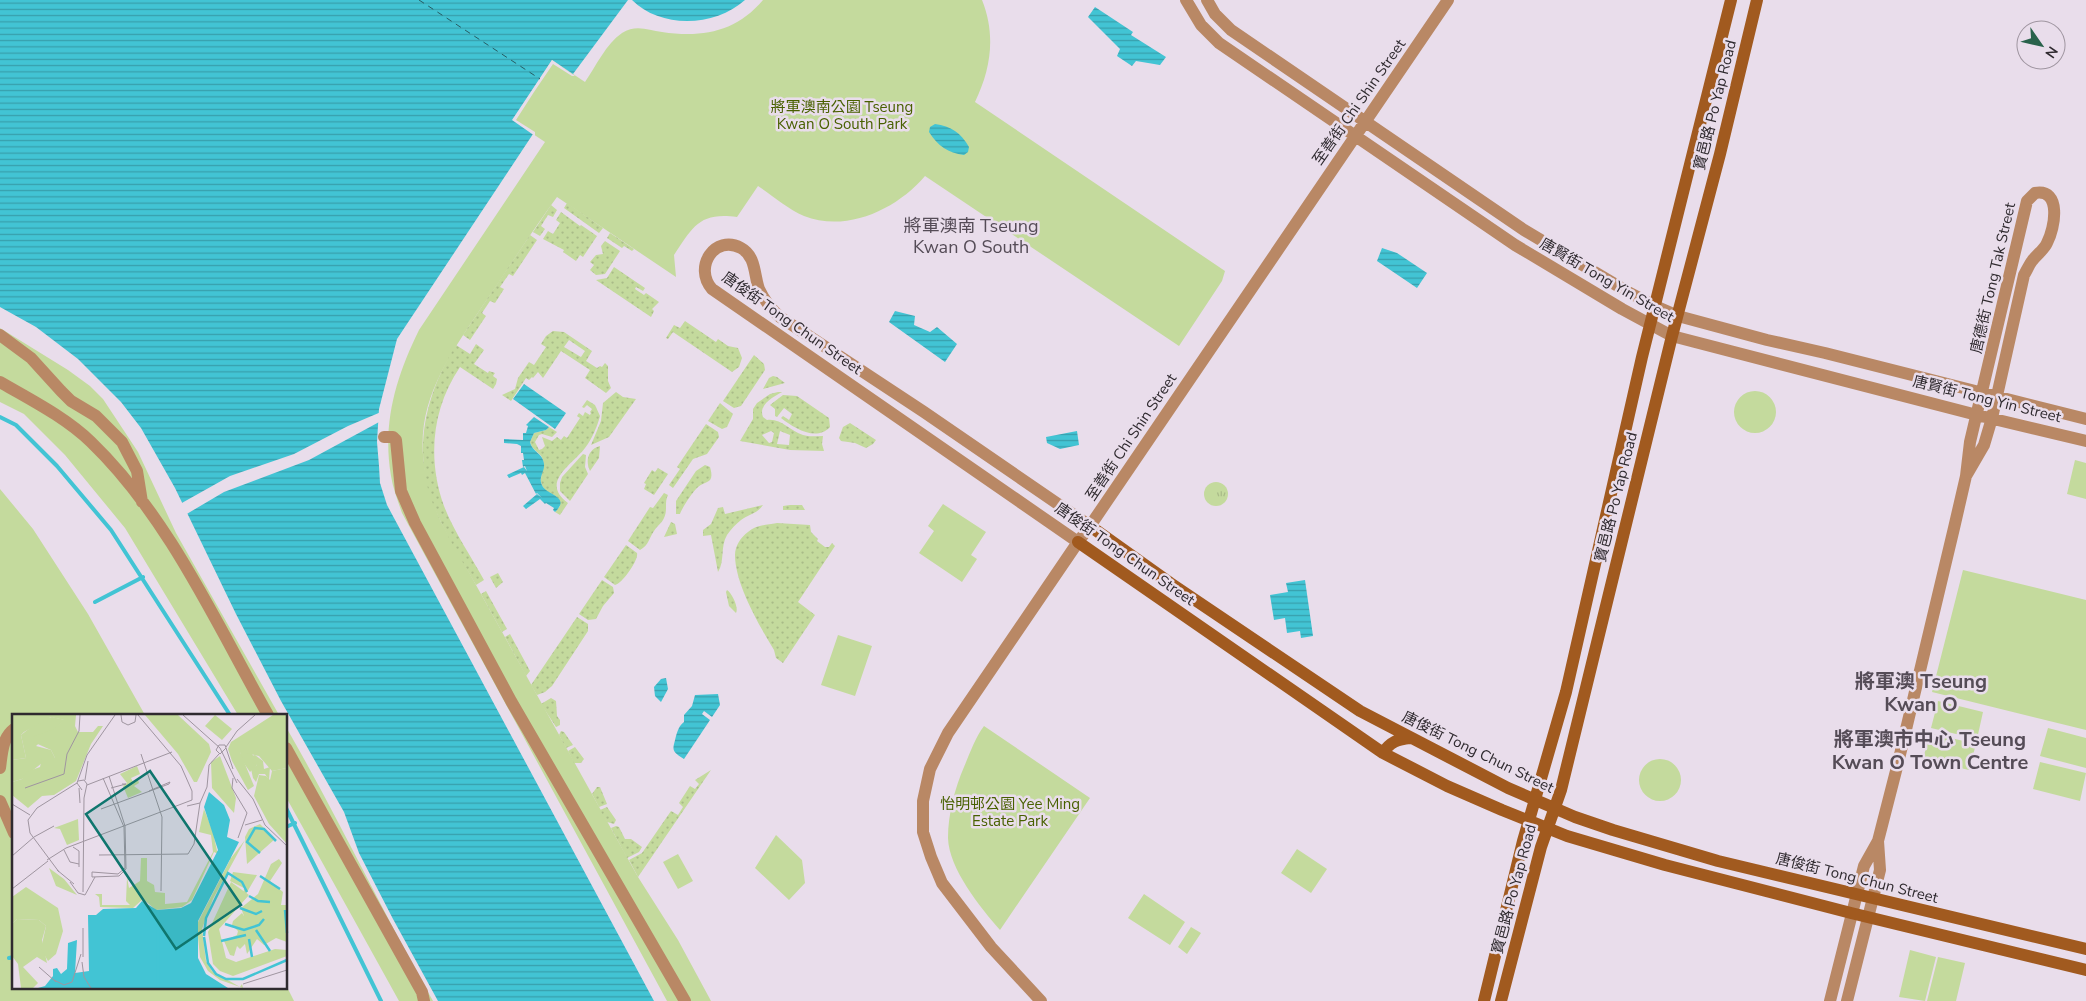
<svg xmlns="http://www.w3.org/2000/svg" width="2086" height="1001" font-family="'Nunito Sans','Noto Sans TC',sans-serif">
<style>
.grass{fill:url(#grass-tufts)}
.park{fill:#c4da9d}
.garden{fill:url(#garden-dots);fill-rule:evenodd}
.water{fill:url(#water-rules)}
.pier{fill:#e9ddeb}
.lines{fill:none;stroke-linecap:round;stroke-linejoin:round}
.stream{stroke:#42c4d4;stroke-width:4}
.ferry{stroke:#275c63;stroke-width:1;stroke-dasharray:6 5;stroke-linecap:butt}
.street{stroke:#b98865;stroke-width:12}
.secondary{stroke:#a15a1f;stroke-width:12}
.labels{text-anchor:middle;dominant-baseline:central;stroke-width:5;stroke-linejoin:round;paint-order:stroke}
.street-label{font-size:15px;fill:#2f2a2f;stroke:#e9ddeb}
.park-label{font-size:15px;fill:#486000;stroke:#e9ddeb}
.quarter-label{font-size:18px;fill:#554c57;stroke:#e9ddeb}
.district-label{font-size:20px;font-weight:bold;fill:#554c57;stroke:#e9ddeb}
.inset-river{fill:none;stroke:#42c4d4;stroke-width:2.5}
.inset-road{fill:none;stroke:#9f95a0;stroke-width:1}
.view{fill:#0f766e;fill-opacity:0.15;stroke:#0f766e;stroke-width:2.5}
.inset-edge{fill:none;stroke:#2f2a2f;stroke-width:2.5}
</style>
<defs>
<pattern id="grass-tufts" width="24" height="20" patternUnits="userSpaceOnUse" patternTransform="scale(1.25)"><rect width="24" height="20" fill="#c4da9d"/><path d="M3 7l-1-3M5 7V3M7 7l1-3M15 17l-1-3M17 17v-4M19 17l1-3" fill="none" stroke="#a9bb88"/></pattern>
<pattern id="garden-dots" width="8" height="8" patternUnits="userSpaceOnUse" patternTransform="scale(1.25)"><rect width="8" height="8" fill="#c4da9d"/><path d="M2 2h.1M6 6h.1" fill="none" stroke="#a9bb88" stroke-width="1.8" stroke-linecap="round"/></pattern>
<pattern id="water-rules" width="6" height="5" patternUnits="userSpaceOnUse" patternTransform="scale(1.25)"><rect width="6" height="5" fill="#42c4d4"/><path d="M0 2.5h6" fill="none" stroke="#389fac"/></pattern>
</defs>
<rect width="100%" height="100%" fill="#e9ddeb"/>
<path class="grass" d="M1204 494a12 12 0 1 1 24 0a12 12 0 1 1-24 0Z"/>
<path class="park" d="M763,0H982C996,35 991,69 975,102L1225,271L1222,281L1179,346L925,176C897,209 847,233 804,216C788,209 772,195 758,186L737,217C699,212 693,227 674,255L676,277L557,197C533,230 511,264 488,298C435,376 399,425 441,522L638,877L678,940L711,1001H667L402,513C398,501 393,489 391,476C382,423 396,377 419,330L545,142L512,120L552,60L585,82C596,66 606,44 622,33C636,24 648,30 662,32C702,38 736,32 763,0Z
M0,328L68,370L90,386L103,399L138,452L176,533L279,715H238L125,528L65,455L24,414L0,402Z
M1734 412a21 21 0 1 1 42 0a21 21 0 1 1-42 0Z
M2075,460L2086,463V499L2067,494Z
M0,489L33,529L88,614L145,715H14V987H286V985L294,1001H0Z
M943,504L986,532L971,555L977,559L962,582L919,553L934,531L928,526Z
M1963,570L2086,600V730L1932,692Z
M838,635L872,646L855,696L821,685Z
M1938,701L1983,712L1977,739L1931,728Z
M984,726L1090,798L1000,930C980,907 949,869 948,838C948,814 955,788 964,767C970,753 975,738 984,726Z
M286,727C338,817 382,911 433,1001H399L286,797Z
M2048,728L2086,738V768L2040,756Z
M1930,733L1976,744L1969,770L1923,759Z
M1639 780a21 21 0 1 1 42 0a21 21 0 1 1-42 0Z
M2040,762L2086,773L2080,801L2033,789Z
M776,835L802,860L805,883L789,900L755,868Z
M1297,849L1327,869L1311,893L1281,873Z
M678,854L693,881L678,889L663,862Z
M1144,894L1185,922L1170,945L1128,918Z
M1191,927L1201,933L1187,954L1178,947Z
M1910,950L1936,957L1925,1001L1899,997Z
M1938,957L1965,963L1956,1001H1927Z"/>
<path class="garden" d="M567,203L603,228L599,233L564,208Z
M551,205L557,210L553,217L548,215L541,226L545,229L540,236L533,232Z
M561,212L580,226L581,225L597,236L583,257L580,255L576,261L563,252L564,250L543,239L548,231L553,234L560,223L556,220Z
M610,233L634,249L632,251L624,246L622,248L607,238Z
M530,235L537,240L513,276L509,274L500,287L504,289L495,303L490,301L482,313L486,316L470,340L463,335Z
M605,241L620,251L605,274L596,275L590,270L594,265L590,262L596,255L603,254L601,246Z
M614,267L645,288L643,291L636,287L635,289L644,295L646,293L659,302L652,309L654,311L651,317L596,280L607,278Z
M685,321L716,342L718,339L728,346L738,348L742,358L739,367L732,372L673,332L668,339L666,338L674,325L680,328Z
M553,331L564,332L592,351L586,361L597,368L600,366L602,367L605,363L608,366V381L611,388L606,393L585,378L590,370L561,351L543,378L538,372L533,378L532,377L529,380L526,378L511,401L502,395L515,389L518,378L529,362L534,365L546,347L541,344L546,336ZM569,340L585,351L581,357L564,347Z
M476,344L484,350L474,364L488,373L489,371L495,373L493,376L497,379L496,384L493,389L460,367C432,408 427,459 444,506C454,532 471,556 484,580L476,585C461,559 444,532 433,504C412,449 426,393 456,345L470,354Z
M754,355L764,364L765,370L741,406L734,408L723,401Z
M773,376L777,377L785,383L763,389L769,378Z
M616,392L623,397L636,399L609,437L591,445L601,421L603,403Z
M778,392H782C773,397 758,405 763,417L767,420C781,418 790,431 803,435C809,437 816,436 823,436L822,444L824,451L790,450L740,441L753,419V409L757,403L770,394ZM771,431L774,433L772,442L769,443L762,435ZM780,431L790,435L789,445L777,444Z
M783,395L797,396L829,418L830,427C816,442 794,428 781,418L783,416L789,420L792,414L784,408L777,417L775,416V409L770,405Z
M587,400L595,405L600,416C597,427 592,439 585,448C571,466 540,482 568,503L560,515L555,512L560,506C559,492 548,496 543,487C537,477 546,470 543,460C541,452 532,451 530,442L534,433L546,430L549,427L557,432L552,437L542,434L539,435L535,442L539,450L542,449L545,446L542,437L552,441L557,437L561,440L564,436L567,438L580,418L577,416L579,413L583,416L585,412L590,415L591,413L590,412L592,409L587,405L584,408L582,407Z
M720,403L733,414L727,427L722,429L708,421Z
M850,423L876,440L873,444L866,448L855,443L841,441L839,438L843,427Z
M706,424L718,432L719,437L707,454L693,459L673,488L669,485L680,469L677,467Z
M600,446L599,458L590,471C585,461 588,449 600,446Z
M583,454L586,455L585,467L588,474L570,501L560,491V483L562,477Z
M705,465L710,467C715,485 706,480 698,487C693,491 682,508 680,514H676V501L696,471Z
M658,468L668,474L654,495L644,489L646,484L644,483L652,470L655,472Z
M664,493L668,495C664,502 668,510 664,518C662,523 657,526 654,531C649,538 649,545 640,550L628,541L650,507L653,508Z
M763,505C757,514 749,514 741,520C736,524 731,529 727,535C720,547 725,561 718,572L711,535L703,536V530L711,524L718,508L723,507L725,514Z
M790,505H802L805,510H783V506Z
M671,522L675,524L677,534L664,537Z
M777,523L810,525L811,532L818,539L817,541L825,547H829L832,543L835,546L798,602L815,615L783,663L776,658L774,650C759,625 735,584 735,555C735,546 741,537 748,532C756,525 766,525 777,523Z
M626,545L637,553C639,560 622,584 615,585L604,577Z
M498,573L503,582L496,588L490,577Z
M602,580L613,587L614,593L603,606L596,619L588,620L579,614Z
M727,590C732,593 739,608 736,613L729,606L726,592Z
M486,591L507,629L502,632L481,594Z
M577,617L588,624V631L552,686L545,692L537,695L531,685Z
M510,634L530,671L526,676L505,637Z
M551,698L556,701L557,716L560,720V725L556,727L541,704Z
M561,731L564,732L573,745L566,748L559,735Z
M575,747L584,759L581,763H574L568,751Z
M711,770L638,877L629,860L642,853L671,811L678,815L683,807L679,803L690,786L695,789L699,784L695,780Z
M597,787H600L607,804L599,807L592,794Z
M607,807L616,820L614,824L607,822L600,810Z
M616,826L619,827L625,839H631L642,847L639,852L627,858L611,828Z"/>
<path class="water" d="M0,0H628L573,74L552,60L513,120L533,134L397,339L379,409L377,442L379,466L380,483L387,505L654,1001H438L393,919L359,853L344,812L281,701L236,614L175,488L141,428L121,402L78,359L36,327L0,307Z
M632,0H745C715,27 661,29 632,0Z
M1095,7L1133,32L1131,35L1166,57L1160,65L1136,61L1132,66L1117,56L1120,49L1088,17Z
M935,124C951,126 961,133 969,147L968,152L964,155C948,153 938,146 929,132L930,127Z
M1382,248L1397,253L1427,273L1417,288L1377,261Z
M895,311L915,316L914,325L930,332L937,327L957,344L945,362L889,322Z
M524,384L566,413L555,429L513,399Z
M534,417L549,427L546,430L534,433L530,442C532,452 543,453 544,464C545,472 537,478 543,487C548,495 571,497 555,512L553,510L554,508L546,503L545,504L540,499L526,509L523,506L537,494L542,498L537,493L536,494L525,473L522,475L521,473L509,478L507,475L524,467L527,471L525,466L523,467L522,460H524L523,453H521V446L517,444L504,443V439L523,440V446V433H526L528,426L526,425Z
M1077,431L1079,445L1060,449L1047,443L1046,437Z
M1305,580L1313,636L1301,638L1300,631L1287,633L1285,618L1274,620L1270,595L1288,592L1286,583Z
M666,678L668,689L661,702L655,696L654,687L661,679Z
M718,694L720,705L712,717L704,711L702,714L710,720L684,759C670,750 673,750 676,736C678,730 679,726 684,722V715L692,706L695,695Z"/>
<path class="pier" d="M552,60L575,76H572L553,64L534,92L516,120L535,132V136L512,120Z
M381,412V421L309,460L224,492L185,515L180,504L230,476L294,454L348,426Z"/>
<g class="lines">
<path class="stream" d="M0,417L16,425L57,466L111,530L230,715
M95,602L143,577
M286,808L381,1001
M286,827L295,823
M9,958L14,957"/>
<path class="ferry" d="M419,0L540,79"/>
<path class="street" d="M1186,0L1201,25L1219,43L1515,245L1622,309L1672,336L1977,415L2086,441
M1207,0L1215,14L1231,30L1524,230L1628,292L1655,306L1678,316L1767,340L1825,353L2086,419
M0,335L31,358L61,391L71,401L96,416L122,442L137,471L142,502
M0,382C31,400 65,417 91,442C168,516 216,623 268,715
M384,437H393L396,440L401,491L415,523L511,701L685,1001
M1078,542L712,289C693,267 715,234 741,248C756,256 754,275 759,289C764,300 771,309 780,317L924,412L1090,526
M286,748L422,992L424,1001
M0,768C2,754 2,738 14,729
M0,801L14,833
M1041,1001L991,947L942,883L931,857L923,832V801L930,769L948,733L1078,542L1090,526L1448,0
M1830,1001L1864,866L1878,841L1898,763L1954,528L1966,476L1970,442L2027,201L2035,193C2062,188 2055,228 2047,243C2044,250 2037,254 2032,261C2029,265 2027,270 2024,275L1992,418L1984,445L1966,476
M1847,1001L1880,870L1878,841"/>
<path class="secondary" d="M1090,526L1170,583L1360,711L1508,788L1575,817L1613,830L1718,861L2086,949
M1078,542L1383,753L1447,786L1502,810L1567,836L1665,865L1851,913L2086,970
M1383,753C1390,742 1398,739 1410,738
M1484,1001L1523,841L1566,692L1642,357L1731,0
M1501,1001L1541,847L1561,790L1672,336L1720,154L1757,0"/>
</g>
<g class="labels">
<g class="street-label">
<text transform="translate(1359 102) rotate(-55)">至善街 Chi Shin Street</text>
<text transform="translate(1715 105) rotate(-76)">寶邑路 Po Yap Road</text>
<text transform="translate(1993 278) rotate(-77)">唐德街 Tong Tak Street</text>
<text transform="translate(1607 280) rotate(30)">唐賢街 Tong Yin Street</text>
<text transform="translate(792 323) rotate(35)">唐俊街 Tong Chun Street</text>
<text transform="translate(1987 399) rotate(14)">唐賢街 Tong Yin Street</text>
<text transform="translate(1131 437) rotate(-56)">至善街 Chi Shin Street</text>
<text transform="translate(1616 497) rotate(-76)">寶邑路 Po Yap Road</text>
<text transform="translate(1125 554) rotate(35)">唐俊街 Tong Chun Street</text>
<text transform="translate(1478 752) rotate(26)">唐俊街 Tong Chun Street</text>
<text transform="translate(1857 878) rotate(14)">唐俊街 Tong Chun Street</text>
<text transform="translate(1514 889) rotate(-75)">寶邑路 Po Yap Road</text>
</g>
<g class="park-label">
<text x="842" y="107">將軍澳南公園 Tseung<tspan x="842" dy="17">Kwan O South Park</tspan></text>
<text x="1010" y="804">怡明邨公園 Yee Ming<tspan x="1010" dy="17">Estate Park</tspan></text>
</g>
<g class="quarter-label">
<text x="971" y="226">將軍澳南 Tseung<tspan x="971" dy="21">Kwan O South</tspan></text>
</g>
<g class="district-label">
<text x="1921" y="681">將軍澳 Tseung<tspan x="1921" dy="23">Kwan O</tspan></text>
<text x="1930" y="739">將軍澳市中心 Tseung<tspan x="1930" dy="23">Kwan O Town Centre</tspan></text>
</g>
</g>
<g transform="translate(12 714)">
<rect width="275" height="275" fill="#e9ddeb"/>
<path d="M40,3L53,6L24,32L39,36L43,44L35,45L10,65L0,68V46L14,44L9,21L28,6ZM239,37L245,51L238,58L229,45L228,38ZM275,54L274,71L275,130L257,110L242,82L247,61L254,62L258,66L260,57ZM248,110L263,125L235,150L233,123L237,115ZM37,154L52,165L65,181L44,172ZM221,158L245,161L231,185L232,174L218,167ZM5,205L27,206L34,212L30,226L35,249L25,243L11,253L26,269L21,274H9L6,250L0,242V210Z" fill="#c4da9d"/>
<path d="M0,1H64L63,12L66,18H81L86,12H91L79,30L64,67L42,81L30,82L16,94L0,81V68L10,65L14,58L28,53L30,44H43L39,36L19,27L20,23L42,15L52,6L39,3L12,18L9,21L14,44L0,46ZM261,1H275V54L260,57L247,42L228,38L242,72L236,76L220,47L216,35L219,28ZM208,42L224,84L222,99L200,74L199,48ZM192,95L201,118H187ZM267,145L270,149L258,167L271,178L269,191H275V228L264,224L252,231L245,225L235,240L233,230L228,235L225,232L222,242L218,241L212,227L225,221L226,217L220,211L221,207L230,199L232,202L229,194L246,180L259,150ZM14,173L46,194L51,217L44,240L36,247L29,235L34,212L27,206L5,205L0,210V183Z" fill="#c4da9d"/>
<path d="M243,41L251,47L252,55L258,53L257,66L253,60H247L244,68L241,64L239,55L245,51L241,49L239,42Z" fill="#c4da9d"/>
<path d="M133,1H166L197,30L199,38L185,68H182L166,40ZM203,1L220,15L210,26L193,12ZM125,52L128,60L119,64L121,68L126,66L127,69L122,72L130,78L116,84L111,72L115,69L108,60ZM66,105L67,126L55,131L48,115L42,114ZM187,118H201L205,137L219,144L233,126L201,185L190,215L194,247L200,257L228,273L230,270L231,274L208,266L196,257L188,243L186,223V208L218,146L202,138L180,186L170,193L144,196L131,185L121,194L88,193L87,183L83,180H90V191H118L114,187L115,163L117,174L128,167L129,144H135V167L142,171L143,178L153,179V190L175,188L201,138L199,121ZM219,168L237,181L207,215L214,244L224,248L263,235L275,236V242L221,262L208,257L201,250L196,218Z" fill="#c4da9d"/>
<path d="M197,78L212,91L218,106L215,123L227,128L186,207V244L194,260L216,274H26L33,272L41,262V255L45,254L49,260L55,255L56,229L65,226L63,259L77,257L76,201H84L91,195L124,194L130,187L145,196L169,194L179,189L206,136L192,93Z" fill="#42c4d4"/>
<path class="inset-river" d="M248,139L235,128L243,114L252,115L264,127M248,162L268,175M237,182L246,187L258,188M228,194L244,200L250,197M146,196V274M273,196L275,219M213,210L232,216L247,211L252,205M244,216L258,237M192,222L194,204L216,159L230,168L235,178M192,223L196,249L204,260L214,265H231L275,246M237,225L240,243M209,227L234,221"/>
<path class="inset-road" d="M109,1L110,8L116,11L123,8L124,1M171,1L208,34L225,69M214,33L225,17L243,1M214,34L208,40L204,36L207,31H213L221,55M129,40L150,103L149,177M91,64L112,113L113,154L106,160L80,158V163L107,162L114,155L113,112L97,62M221,64L220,74L235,99L226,124M225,65L241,85L253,111L275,132M73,66L76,47M66,67L72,66L75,70L72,84L71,178M75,71L160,38M13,74L52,60L55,40L67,17L68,1M67,74L68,89M99,74L114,70H110M70,76L65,69L75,41L103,1M0,90L18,101M175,92L188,89L195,73L197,51L207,40M89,95L157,70L158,68L137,77M233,111L250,106M61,133L67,137V153M52,136L58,148L67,150M87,141L176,140L182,130L188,89M0,142L22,123L42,112M35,146L54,134L180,86V77L169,52L126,1M45,156L62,170M47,158L18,119L16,106L25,94L65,69M58,168L66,179L73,181L83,163M0,175L36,147M71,243V214M70,248L72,263L79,274M27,253L44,268M42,266L52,271L60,268L69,240M231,270L275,256"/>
<path class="view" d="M138,57L229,191L164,235L74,100Z"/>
<rect width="275" height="275" class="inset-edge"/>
</g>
<g transform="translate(2041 45) rotate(124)"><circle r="24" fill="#e9ddeb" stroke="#9f95a0"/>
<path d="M0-4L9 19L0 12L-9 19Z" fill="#29624b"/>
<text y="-8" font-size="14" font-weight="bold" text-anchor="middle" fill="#2f2a2f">N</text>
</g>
</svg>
